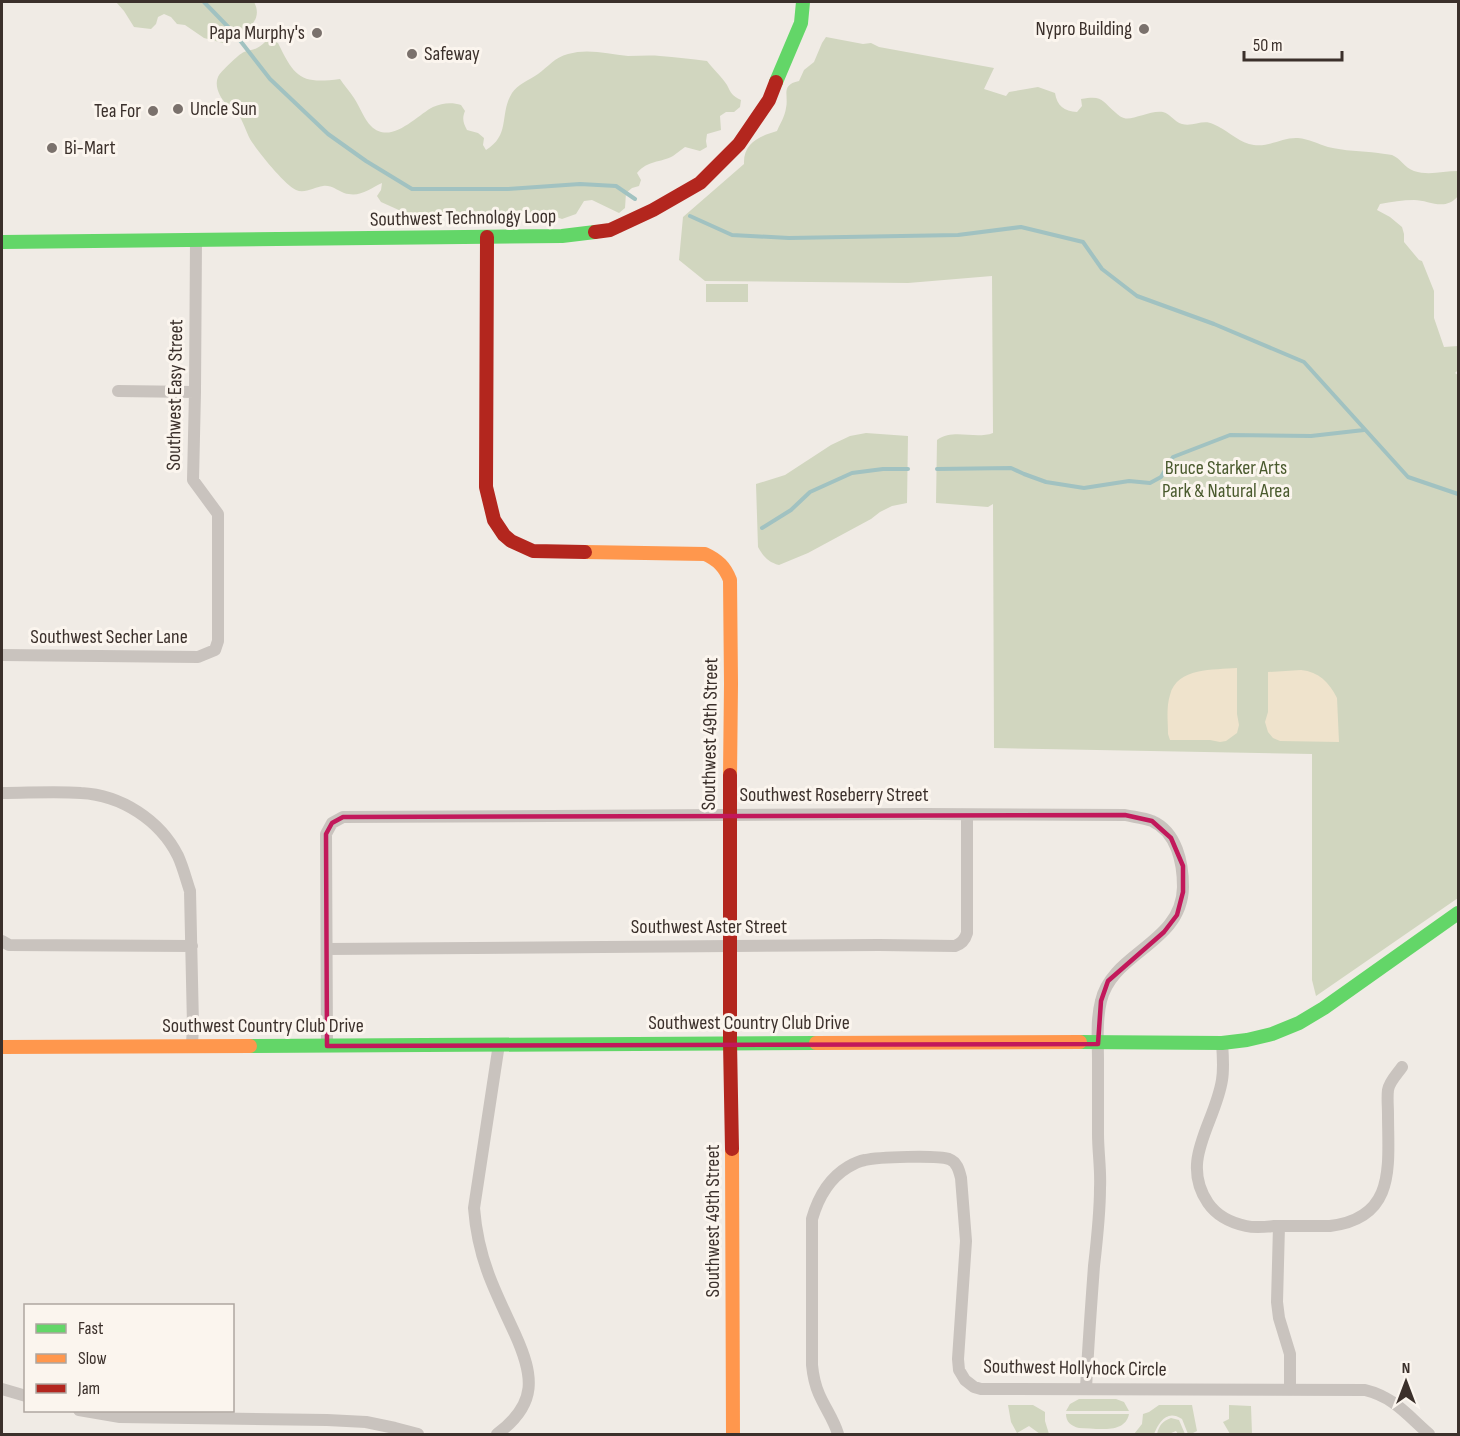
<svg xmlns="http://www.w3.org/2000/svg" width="1460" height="1436" font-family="'Sofia Sans Condensed',sans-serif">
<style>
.green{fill:#d1d6bf}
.sand{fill:#efe3cc}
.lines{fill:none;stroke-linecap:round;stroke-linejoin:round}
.stream{stroke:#a1c2c1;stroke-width:4}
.street{stroke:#c9c3be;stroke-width:12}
.fast{stroke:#63d668;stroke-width:14}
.slow{stroke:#ff974d;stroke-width:14}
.jam{stroke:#b3261e;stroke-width:14}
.marked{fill:none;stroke:#c2185b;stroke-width:4.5;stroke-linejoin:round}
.poi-dot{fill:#7a716c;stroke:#fbf5ee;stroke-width:2}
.labels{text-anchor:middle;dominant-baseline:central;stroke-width:6;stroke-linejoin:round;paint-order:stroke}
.poi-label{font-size:20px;fill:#3b302b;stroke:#fbf5ee;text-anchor:end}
.street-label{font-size:20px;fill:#3b302b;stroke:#fbf5ee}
.park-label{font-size:20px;fill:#4a5a2e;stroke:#fbf5ee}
</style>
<rect width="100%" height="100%" fill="#f0ebe5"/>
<path class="green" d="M116,2H254C265,22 242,34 227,44L204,38L185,25L177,24L171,17L164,14L158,17L156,24L151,29L134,27L124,11Z
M826,37L863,44L871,43L879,47L994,68L984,89L1006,96L1009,92L1038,87L1055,93C1057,106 1064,111 1077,112L1082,106L1081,99C1103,95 1101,100 1116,113C1117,114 1122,118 1124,118C1132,121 1150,110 1163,112C1171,114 1174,122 1182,124C1193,127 1203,119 1213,124C1226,129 1236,140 1249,144C1268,149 1281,137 1298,138C1309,139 1318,144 1328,147C1344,151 1362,151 1378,153C1382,154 1388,154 1392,155C1400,158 1405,168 1414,171C1429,176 1443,171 1458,171V196C1445,212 1429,200 1414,200C1403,200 1391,202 1380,204L1377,210L1390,217L1402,227L1404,234V242L1419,260L1422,261L1434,291V318L1444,347L1458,346V370L1455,373L1458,375V898L1316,996L1312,980V754L994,748L993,504L988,507L936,503L937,440C955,428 974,440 993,433L992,276L908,283L705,281L679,260L683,217L744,164C743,143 760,136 777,131C780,124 785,116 786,108C789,95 780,85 799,81L804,70L814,62L822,43Z
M268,39L278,43C295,78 301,84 340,79C344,85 350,92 354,98C360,107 364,119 371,126C391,146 417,115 433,107C442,103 452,102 461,105L465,111C462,118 463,123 467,130L478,133L484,138L483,145L486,150C511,135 499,114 512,93C517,85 529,80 538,74C548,67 555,57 568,54C588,48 608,54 628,56C639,56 650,55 660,56C676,57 691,59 707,61C713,69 722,77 727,85C731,93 732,96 741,100L740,107L734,112H726L720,116L721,130L707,134L706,141L707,147L700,151L685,147C681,150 677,153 673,156C660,163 648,160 637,173L641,180L639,186L632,188L626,193L625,208L619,213L592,200L584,201L576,214L562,219L539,211L532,212L523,217L506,220L499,218L492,213H484L478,216L468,218L453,217L446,214L416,215L401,211L381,202L377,196L381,190L382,183C369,189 360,198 344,193C336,190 332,185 323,186C314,187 305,194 296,190C284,184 258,152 250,139C246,131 243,121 238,114C235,111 231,109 227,105C220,98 214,86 218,77C220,72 239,54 244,52C248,50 253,50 257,48C261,46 265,42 268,39Z
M706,284H748V302H706Z
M866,433L908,436L907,503L892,506L880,512L871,519L808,553L779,565C768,562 763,556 758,547L756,484L785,475L831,445L850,436Z
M1079,1399H1116L1124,1402L1129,1411H1066L1070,1404Z
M1008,1405H1033L1045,1412V1421L1049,1434H1040L1029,1426L1017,1433L1011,1422Z
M1159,1405H1192L1197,1431L1191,1434H1188L1182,1419C1167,1409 1159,1422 1154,1434H1134L1142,1424L1143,1414L1149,1412Z
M1229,1405L1251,1406L1252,1434H1230L1223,1422L1229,1419Z
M1066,1414H1129C1125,1435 1095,1428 1079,1428C1071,1426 1066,1422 1066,1414Z
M1171,1418L1179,1420L1185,1434H1178L1176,1431L1169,1434H1157C1159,1425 1163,1421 1171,1418Z"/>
<path class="sand" d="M1237,668V714L1239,725L1237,733L1226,741L1220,742L1210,740H1170L1168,734C1168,722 1166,707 1170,695C1177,667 1214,670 1237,668Z
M1301,670C1319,672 1329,682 1337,698L1339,742L1280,741L1273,738L1268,732L1265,722L1268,712V672Z"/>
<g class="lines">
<path class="stream" d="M204,2L235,34L270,79L328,134L366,161L412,189H508L580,184L616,186L635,199
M690,216L732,235L789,238L958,235L1021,227L1083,242L1102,269L1137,296L1214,324L1304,362L1408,477L1458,494
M937,469L1011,468L1024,474L1046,482L1084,488L1129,481L1150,483L1161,477L1173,457L1230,435L1311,436L1364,430
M762,528L791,510L810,492L852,473L883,469H908"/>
<path class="street" d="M118,391L195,392
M2,655L198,657L215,650L218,641V514L193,480L195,392L196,240
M2,793C28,793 55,791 81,793C121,795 160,820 178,856C183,867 186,879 190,891L193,1025L192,1045
M2,941L9,945L192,946
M327,949L879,945L955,946C961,944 965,940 967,933V815
M1222,1043C1223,1056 1224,1068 1222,1080C1215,1124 1179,1160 1208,1203C1217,1216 1232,1223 1246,1226C1255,1228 1265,1227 1274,1226C1293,1226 1311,1226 1330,1226C1397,1218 1388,1165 1388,1114C1388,1106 1387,1098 1388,1090C1389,1082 1398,1073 1402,1067
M327,1046L326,834L332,823L343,817L925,814L1125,815C1134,817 1144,818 1152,821C1177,832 1183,863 1183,887C1182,944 1112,952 1101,1001C1096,1020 1098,1041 1098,1061C1098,1085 1098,1109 1098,1134C1098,1152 1101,1170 1100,1188C1100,1214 1097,1240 1094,1266C1091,1307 1088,1347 1086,1389
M1279,1226L1277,1302L1279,1318L1290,1354V1390
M2,1389L26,1396
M79,1410L120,1417L327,1420L366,1422L395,1428L418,1434
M497,1434C538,1404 534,1376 515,1334C507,1317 499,1300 492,1283C482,1259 476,1234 474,1208L499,1044
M838,1434C834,1420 825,1408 819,1394C815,1385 813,1375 812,1365V1219C818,1198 828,1179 848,1167C853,1164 859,1161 865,1160C878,1157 937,1155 949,1159C957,1162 959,1170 961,1178L966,1241L958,1359L959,1370L965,1380L974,1387L981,1389L1365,1390C1394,1397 1407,1415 1429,1434"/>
<path class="fast" d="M776,82L801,23L803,2
M2,242L562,236L595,232
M1080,1042L1222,1043L1247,1040L1272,1034L1299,1023L1324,1008L1458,913
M250,1046L816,1043"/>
<path class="slow" d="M585,552L705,554C718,560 725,567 730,580L731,684L730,775
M816,1043L1080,1042
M2,1047L250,1046
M732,1149L733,1434"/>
<path class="jam" d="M595,232L610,230L653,210L700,183L739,144L769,100L776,82
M487,237L486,487L494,520L504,535L511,541L533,551L585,552
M730,775V1043L732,1149"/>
</g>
<path class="marked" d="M1125,815L1152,821L1171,838L1183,866V892L1177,915L1164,932L1108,981L1101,1001L1098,1044L327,1046L326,834L332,823L343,817Z"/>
<g class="poi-dot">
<circle cx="1144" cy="29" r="6"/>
<circle cx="317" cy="33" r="6"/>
<circle cx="412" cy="54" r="6"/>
<circle cx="178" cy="109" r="6"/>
<circle cx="153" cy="111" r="6"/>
<circle cx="52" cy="148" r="6"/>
</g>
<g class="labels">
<g class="poi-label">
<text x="1132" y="29">Nypro Building</text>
<text x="305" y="33">Papa Murphy's</text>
<text x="424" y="54" text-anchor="start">Safeway</text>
<text x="190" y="109" text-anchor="start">Uncle Sun</text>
<text x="141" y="111">Tea For</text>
<text x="64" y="148" text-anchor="start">Bi-Mart</text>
</g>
<g class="street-label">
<text transform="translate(463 218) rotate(-1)">Southwest Technology Loop</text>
<text transform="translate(175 395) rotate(-89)">Southwest Easy Street</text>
<text x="109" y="637">Southwest Secher Lane</text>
<text transform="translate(710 734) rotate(-89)">Southwest 49th Street</text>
<text x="834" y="795">Southwest Roseberry Street</text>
<text x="709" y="927">Southwest Aster Street</text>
<text x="749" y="1023">Southwest Country Club Drive</text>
<text x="263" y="1026">Southwest Country Club Drive</text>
<text transform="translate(713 1221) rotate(-90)">Southwest 49th Street</text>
<text transform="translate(1075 1368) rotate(1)">Southwest Hollyhock Circle</text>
</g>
<g class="park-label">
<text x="1226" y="468">Bruce Starker Arts<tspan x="1226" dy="23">Park &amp; Natural Area</tspan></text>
</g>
</g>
<rect width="1460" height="1436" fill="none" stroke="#3b302b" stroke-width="6"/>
<rect x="24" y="1304" width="210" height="108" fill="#fbf5ee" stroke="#aea6a0" stroke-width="1.5"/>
<rect x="36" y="1324" width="30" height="9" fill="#63d668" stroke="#aea6a0" stroke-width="1.5"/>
<text x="78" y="1334" font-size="18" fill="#3b302b">Fast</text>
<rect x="36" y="1354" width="30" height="9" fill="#ff974d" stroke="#aea6a0" stroke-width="1.5"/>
<text x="78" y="1364" font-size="18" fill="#3b302b">Slow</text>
<rect x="36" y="1384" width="30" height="9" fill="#b3261e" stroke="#aea6a0" stroke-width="1.5"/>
<text x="78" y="1394" font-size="18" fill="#3b302b">Jam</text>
<g transform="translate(1406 1382)" stroke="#fbf5ee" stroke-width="4.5" paint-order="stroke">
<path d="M0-4.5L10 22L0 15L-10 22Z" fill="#3b302b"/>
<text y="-9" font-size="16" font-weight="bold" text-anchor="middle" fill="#3b302b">N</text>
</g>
<path d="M1244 51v9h98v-9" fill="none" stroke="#3b302b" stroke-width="3"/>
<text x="1253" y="51" font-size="18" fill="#3b302b" stroke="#fbf5ee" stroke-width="4.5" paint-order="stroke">50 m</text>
</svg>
